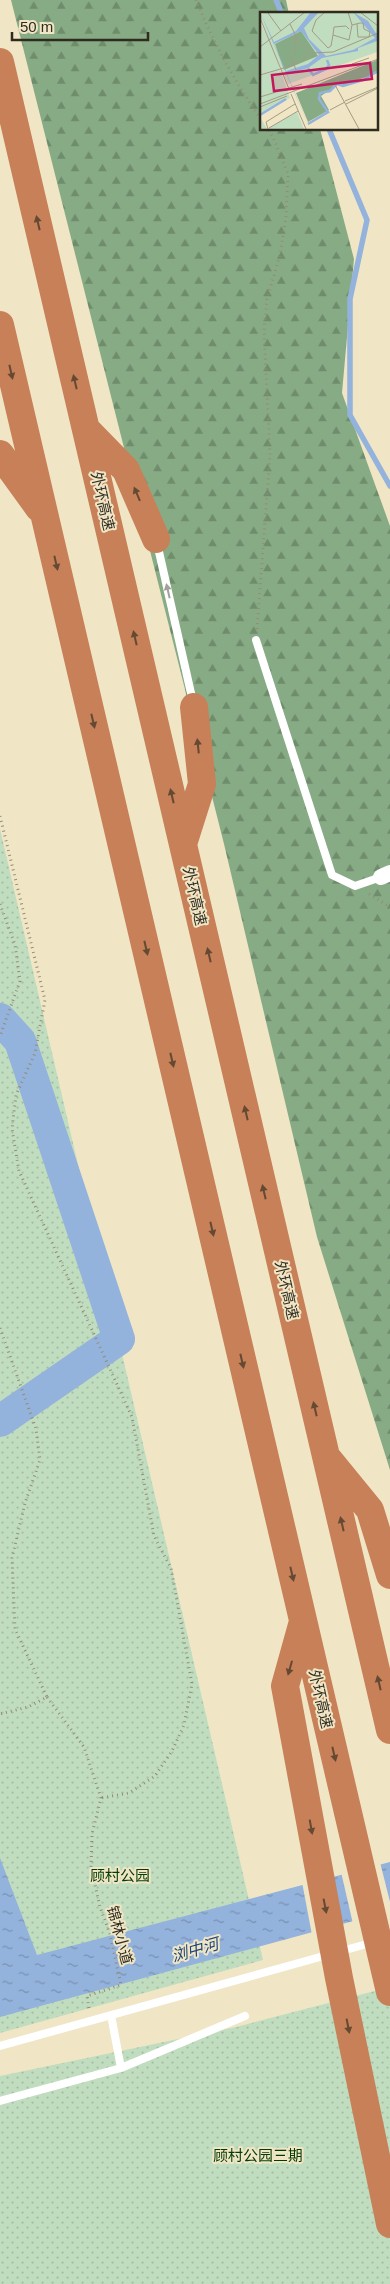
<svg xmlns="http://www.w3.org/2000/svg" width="390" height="2284" font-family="Helvetica,'Noto Sans SC',sans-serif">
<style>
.green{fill:url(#green-dots)}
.forest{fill:url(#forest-firs)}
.water{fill:url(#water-ripples)}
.pier{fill:#f0e6c6}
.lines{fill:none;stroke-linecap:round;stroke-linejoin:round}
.stream{stroke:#93b2dc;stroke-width:5.5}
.river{stroke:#93b2dc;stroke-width:32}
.path{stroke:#938c75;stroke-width:3;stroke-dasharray:1 4;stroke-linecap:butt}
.service{stroke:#fff;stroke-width:8}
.minor{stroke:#fff;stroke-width:16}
.motorway{stroke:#c78058;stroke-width:28}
.oneway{fill:#644933}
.oneway2{fill:#a1a09a}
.labels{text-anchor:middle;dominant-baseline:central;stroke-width:4;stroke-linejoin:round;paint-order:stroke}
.street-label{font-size:15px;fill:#2f2b1f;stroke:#f0e6c6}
.park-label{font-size:15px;fill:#043c06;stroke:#f0e6c6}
.water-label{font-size:16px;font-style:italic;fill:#1c4478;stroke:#f0e6c6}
.inset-river{fill:none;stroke:#93b2dc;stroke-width:2.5}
.inset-road{fill:none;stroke:#a39b83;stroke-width:1}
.view{fill:#c2185b;fill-opacity:0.15;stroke:#c2185b;stroke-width:2.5}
.inset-edge{fill:none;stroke:#2f2b1f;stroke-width:2.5}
</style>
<defs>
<pattern id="green-dots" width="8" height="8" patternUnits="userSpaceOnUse" patternTransform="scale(1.25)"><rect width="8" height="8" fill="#c1ddbf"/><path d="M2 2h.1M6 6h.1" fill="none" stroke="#a6bea4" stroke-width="1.8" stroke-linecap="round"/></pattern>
<pattern id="forest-firs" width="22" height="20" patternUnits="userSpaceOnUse" patternTransform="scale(1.25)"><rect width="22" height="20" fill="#87ac85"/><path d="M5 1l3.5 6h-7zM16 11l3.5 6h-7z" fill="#6f8c6c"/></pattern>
<pattern id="water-ripples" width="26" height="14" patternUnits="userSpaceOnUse" patternTransform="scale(1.25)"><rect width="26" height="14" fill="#93b2dc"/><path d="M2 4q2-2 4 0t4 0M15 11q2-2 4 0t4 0" fill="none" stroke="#7891b2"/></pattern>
</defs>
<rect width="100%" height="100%" fill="#f0e6c6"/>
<path class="green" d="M0,829L263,1960L0,2033Z
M390,1987V2284H0V2076L236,2027Z"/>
<path class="forest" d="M11,0H286L289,14H261V129H320L354,259L342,393L390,526V1470L317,1237L224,844Z"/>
<path class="water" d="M0,1858L37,1955L390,1862V1911L0,2017Z"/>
<path class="pier" d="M380,1862L390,1902V1914L353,1924L341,1872Z
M330,1875L340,1927L312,1935L302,1882Z"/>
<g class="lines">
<path class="stream" d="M276,0L282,14
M329,129L367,220L350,299V415L390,486"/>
<path class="river" d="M0,1019L20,1041L119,1339L0,1421"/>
<path class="path" d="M196,0C213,42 235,82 261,119
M257,629L270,455L264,331L267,299L280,255L286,217L288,174L273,137L268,129
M0,816L45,1000L35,1053L16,1095L12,1129L19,1171L132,1417L154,1536L171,1568L192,1684L184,1725L172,1751L155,1776L129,1793L101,1798
M369,894L390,907
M0,904L15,945L20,981L0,1036
M0,1328L36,1429L40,1460L25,1503L12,1558L15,1629L47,1697L28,1707L0,1714
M47,1697L84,1747L101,1798L92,1834L91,1867L100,1907L110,1934L121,1985L87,1996L89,2008"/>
<path class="service" d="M157,543L193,702
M256,640L332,875L355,886L381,877
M111,2015L121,2068
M0,2046L374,1942
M0,2101L121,2068L245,2016"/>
<path class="minor" d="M381,877L390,873"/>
<path class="motorway" d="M0,62L390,1730
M0,325L390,1992
M86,429L126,470L156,539
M0,454L39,508
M183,844L202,784L194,707
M330,1461L370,1510L390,1575
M302,1625L285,1686L339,1978L390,2224"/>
</g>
<defs><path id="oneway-solid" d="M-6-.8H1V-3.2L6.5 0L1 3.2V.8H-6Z" transform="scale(1.25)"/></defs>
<g class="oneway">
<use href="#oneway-solid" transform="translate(38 223) rotate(-103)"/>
<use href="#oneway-solid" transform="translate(11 372) rotate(77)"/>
<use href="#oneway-solid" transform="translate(75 382) rotate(-103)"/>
<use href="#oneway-solid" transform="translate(137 494) rotate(-113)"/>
<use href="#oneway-solid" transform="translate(56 563) rotate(77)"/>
<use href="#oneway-solid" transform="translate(135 638) rotate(-103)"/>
<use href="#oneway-solid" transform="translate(93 721) rotate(77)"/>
<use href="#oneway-solid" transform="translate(198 746) rotate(-96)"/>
<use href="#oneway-solid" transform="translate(172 796) rotate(-103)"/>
<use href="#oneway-solid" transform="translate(146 948) rotate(77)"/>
<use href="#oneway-solid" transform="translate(209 955) rotate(-103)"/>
<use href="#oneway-solid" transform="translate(172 1060) rotate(77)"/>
<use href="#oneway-solid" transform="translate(246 1113) rotate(-103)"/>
<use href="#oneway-solid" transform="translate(264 1192) rotate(-103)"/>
<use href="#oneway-solid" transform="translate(212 1229) rotate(77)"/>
<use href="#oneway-solid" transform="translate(242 1361) rotate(77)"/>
<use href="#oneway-solid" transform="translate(315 1409) rotate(-103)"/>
<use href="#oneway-solid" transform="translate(342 1524) rotate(-103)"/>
<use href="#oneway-solid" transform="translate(292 1574) rotate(77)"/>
<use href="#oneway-solid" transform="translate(290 1668) rotate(106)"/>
<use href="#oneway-solid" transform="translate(379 1683) rotate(-103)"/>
<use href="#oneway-solid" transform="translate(334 1754) rotate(77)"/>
<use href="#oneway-solid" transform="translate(311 1827) rotate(80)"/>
<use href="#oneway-solid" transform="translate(325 1906) rotate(79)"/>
<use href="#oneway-solid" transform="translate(348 2026) rotate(79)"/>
</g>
<use class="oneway2" href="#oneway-solid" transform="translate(168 591) rotate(-103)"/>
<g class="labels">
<g class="street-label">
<text transform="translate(103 501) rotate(77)">外环高速</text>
<text transform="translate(195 896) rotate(77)">外环高速</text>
<text transform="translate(287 1290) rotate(77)">外环高速</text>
<text transform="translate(321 1699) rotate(77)">外环高速</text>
<text transform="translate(120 1935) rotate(75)">锦林小道</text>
</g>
<g class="park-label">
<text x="120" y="1875">顾村公园</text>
<text x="258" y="2155">顾村公园三期</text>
</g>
<g class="water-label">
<text transform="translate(195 1950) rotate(-16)">浏中河</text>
</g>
</g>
<g transform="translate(260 12)">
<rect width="118" height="118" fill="#f0e6c6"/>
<path d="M4,0H117V40L28,72L16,45L30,86L0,102V10L7,24L0,5ZM37,100L44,117H0V105L7,117Z" fill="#c1ddbf"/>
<path d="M41,19L58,44L24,58L15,32ZM117,48V61L84,73L78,72L61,84L69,98L48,110L36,81Z" fill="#87ac85"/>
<path d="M0,0L14,30L36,19L51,0H59L44,16L49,27L66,44L93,38L115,26L93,0L108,9L117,23V29L98,36V39L62,46L48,56L27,62L50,117ZM41,19L59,43L48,52L26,59L14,32Z" fill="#93b2dc" fill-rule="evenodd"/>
<path class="inset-river" d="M48,56L53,63L66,57L69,53L67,48M0,103L26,87M48,112L68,100L59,87L60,81L70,79L77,72L83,74L103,68L118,59"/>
<path class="inset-road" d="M65,0L56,8L52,19L68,36L71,34L73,23L89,28L92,13L88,0M100,0L118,14M8,1L21,19M0,6L29,77M30,12L39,30L50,41M92,13L100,11H103L104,17L110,20L109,25H98L97,12M73,23L74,15L86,14L89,17M0,35L45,0M92,52L109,46M36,58L31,45L36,35L33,28L37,26M0,63L34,53L50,41L73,40L118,21M84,65L74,71L99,117M31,82L46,117M0,85L42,72M85,89L118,75M0,92L118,47M86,92L118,76M0,95L27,84M70,98L85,90M9,116L38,99M8,117L6,110L35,92"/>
<path class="view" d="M110,51L112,67L14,79L12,63Z"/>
<rect width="118" height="118" class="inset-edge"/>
</g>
<path d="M12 32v8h136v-8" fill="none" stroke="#2f2b1f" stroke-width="2.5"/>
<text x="20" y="32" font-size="15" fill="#2f2b1f" stroke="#f0e6c6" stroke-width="4" paint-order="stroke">50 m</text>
</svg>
